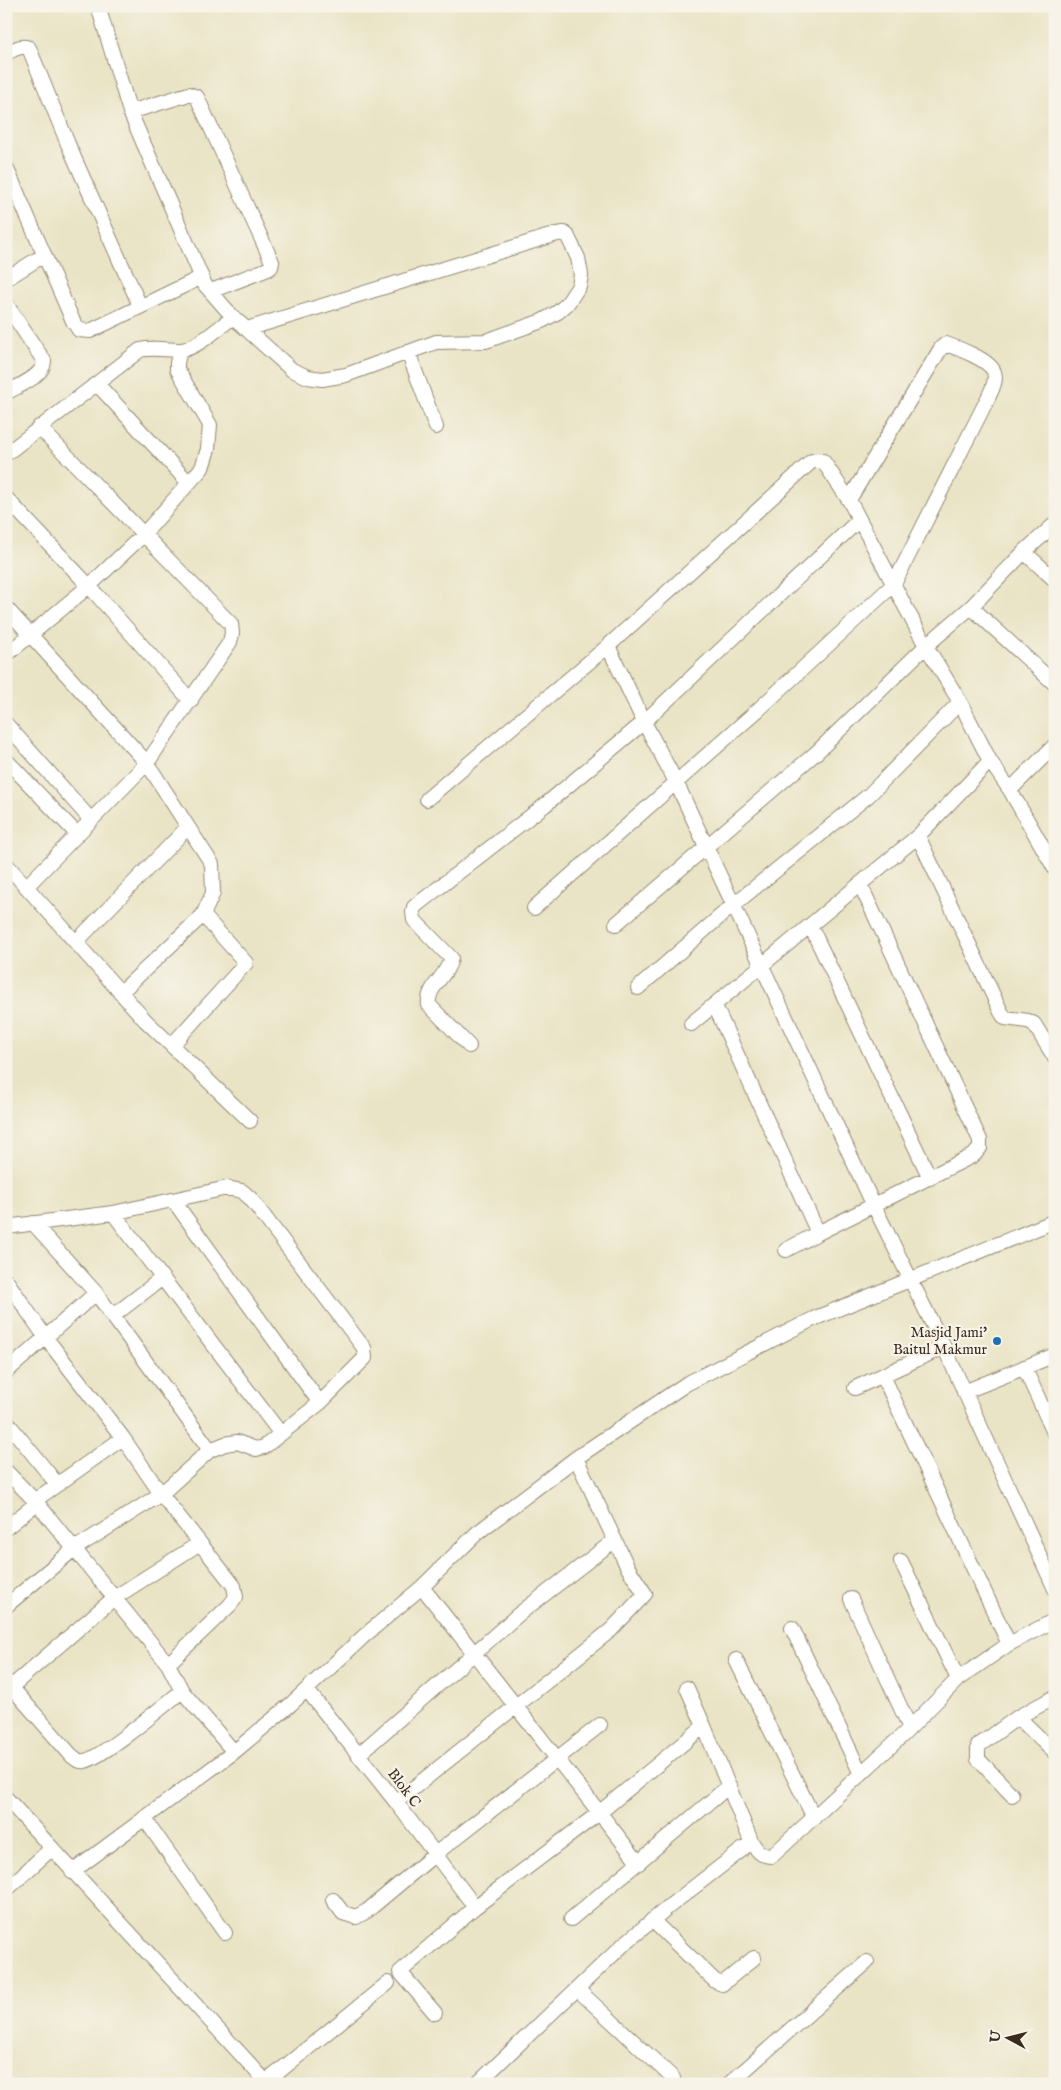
<svg xmlns="http://www.w3.org/2000/svg" width="1061" height="2090" font-family="'IM FELL English',serif">
<style>
.lines{fill:none;stroke-linecap:round;stroke-linejoin:round}
.minor-casing{stroke:#928772;stroke-width:16}
.minor{stroke:#fff;stroke-width:14}
.poi-dot{fill:#1f6fb2;stroke:#f7f3e8;stroke-width:2}
.labels{text-anchor:middle;dominant-baseline:central;stroke-width:4.5;stroke-linejoin:round;paint-order:stroke}
.poi-label{font-size:15px;fill:#3b2a1e;stroke:#f7f3e8;text-anchor:end}
.street-label{font-size:15px;fill:#3b2a1e;stroke:#f7f3e8}
</style>
<rect width="100%" height="100%" fill="#f7f3e8"/>
<filter id="ink" filterUnits="userSpaceOnUse"><feTurbulence type="fractalNoise" baseFrequency=".02" numOctaves="2"/><feDisplacementMap in="SourceGraphic" scale="10" xChannelSelector="R" yChannelSelector="G"/><feConvolveMatrix kernelMatrix="1 2 1 2 8 2 1 2 1" color-interpolation-filters="sRGB"/></filter>
<filter id="wash" filterUnits="userSpaceOnUse"><feTurbulence type="fractalNoise" baseFrequency=".0096" numOctaves="4" result="noise"/><feDisplacementMap in="SourceGraphic" scale="20" xChannelSelector="R" yChannelSelector="G"/><feGaussianBlur stdDeviation="1.12" result="paint"/><feColorMatrix in="noise" values="0 0 0 0 0 0 0 0 0 0 0 0 0 0 0 0 0 1.4 0 .05"/><feComposite in="paint" operator="in"/></filter>
<g filter="url(#wash)">
<rect width="100%" height="100%" fill="#e9e4c5"/>
</g>
<g filter="url(#ink)">
<g class="lines">
<g class="minor-casing">
<path id="minor" d="M98,6L130,112L205,285L233,317
M6,53C14,50 21,44 29,48L68,144L140,306
M130,112L189,94L197,97L272,262L271,267L268,269L211,291
M6,167L73,321L79,330L90,331L202,277
M6,279L44,255
M6,304L44,361C44,376 18,386 6,393
M408,352L436,427
M97,384L189,483
M6,454L140,350C154,347 165,350 179,350C194,351 221,326 233,317L292,370L308,377L322,379L346,375L436,342L486,341L542,321L558,312L567,304L579,286L581,275L578,258L567,235L564,233L557,234L247,329
M6,498L89,586L191,701
M1024,552L1055,580
M971,607L1055,684
M6,608L147,763L188,827L76,942
M608,646L644,722L676,782L874,1206L944,1347L1055,1589
M6,655L89,586L143,535L202,468L208,449L210,425L177,369V363L180,350
M6,724L91,820
M6,760L77,834
M1010,790L1055,745
M427,799L608,646L812,461H823L849,500L926,646L960,702L990,761L1010,790L1055,869
M918,836L1001,1012L1005,1018L1028,1021L1034,1024L1055,1058
M6,864L145,1020L250,1121
M26,887L147,763L230,642L232,633L231,624L39,427
M534,908L758,710L894,584L989,396C992,389 997,380 994,372C990,360 958,348 946,344L941,348L849,500
M616,924L817,752L926,646L971,607L1024,552L1055,524
M811,927L930,1178
M638,988L732,906L869,795L960,702
M120,993L203,915L213,893L212,864L188,827
M715,1006L818,1233L974,1155L980,1148V1140L860,884
M691,1024L918,836L990,761
M172,1045L246,963L203,915
M469,1046L429,1005C426,987 448,976 451,958L414,920L413,912L414,907L545,805L644,722L859,520
M173,1200L320,1403
M113,1213L281,1434
M33,1223L96,1293L210,1450
M6,1227L113,1213L227,1188L242,1191L251,1199L364,1348L365,1358L320,1403L264,1447L256,1449L237,1442L225,1444L210,1450L161,1494L74,1549L6,1606
M786,1250L818,1233
M6,1280L46,1338L123,1438L161,1494L234,1586L236,1597L230,1605L168,1664
M113,1316L161,1279
M1024,1367L1055,1435
M6,1372L96,1293
M883,1376L1009,1644
M855,1388L944,1347
M964,1392L1055,1355
M6,1421L57,1484
M6,1471L37,1503L168,1664L182,1691L234,1752
M34,1501L123,1438
M6,1528L37,1503
M901,1561L958,1679
M422,1587L639,1863
M851,1599L910,1728
M792,1628L861,1774
M736,1660L814,1818
M6,1681L71,1755C76,1759 78,1762 85,1761C103,1757 163,1706 182,1691
M11,1687L114,1598L200,1543
M687,1688L704,1726
M307,1690L396,1802L475,1907
M1018,1717L1055,1753
M358,1755L519,1614L615,1540
M1012,1795L978,1759V1746L1018,1717L1055,1697
M6,1798L268,2084
M396,1802L611,1630L645,1594L628,1568L576,1458
M144,1818L225,1933
M72,1872L234,1752L290,1705L364,1636L422,1587L477,1533L576,1458L686,1384L813,1319L1055,1221
M6,1890L52,1848
M333,1900L343,1913L356,1917L367,1911L434,1855L600,1725
M571,1919L729,1786
M652,1920L715,1981L722,1984L754,1958
M577,1989L673,2078L674,2084
M435,2013L400,1972L475,1907L599,1813L704,1726L751,1841C757,1851 761,1856 772,1856L905,1733L958,1679L1009,1644L1055,1620
M266,2082L388,1983
M477,2084L623,1945L667,1908L743,1849
M729,2084L867,1962"/>
</g>
<use href="#minor" class="minor"/>
</g>
</g>
<circle class="poi-dot" cx="997" cy="1341" r="5"/>
<g class="labels">
<g class="poi-label">
<text x="987" y="1332">Masjid Jami'<tspan x="987" dy="17">Baitul Makmur</tspan></text>
</g>
<g class="street-label">
<text transform="translate(404 1788) rotate(53)">Blok C</text>
</g>
</g>
<rect width="1061" height="2090" fill="none" stroke="#f7f3e8" stroke-width="25"/>
<g transform="translate(1008 2038) rotate(277)" stroke="#f7f3e8" stroke-width="4" paint-order="stroke">
<path d="M0-4L9 19L0 12L-9 19Z" fill="#3b2a1e"/>
<text y="-8" font-size="14" font-weight="bold" text-anchor="middle" fill="#3b2a1e">U</text>
</g>
</svg>
